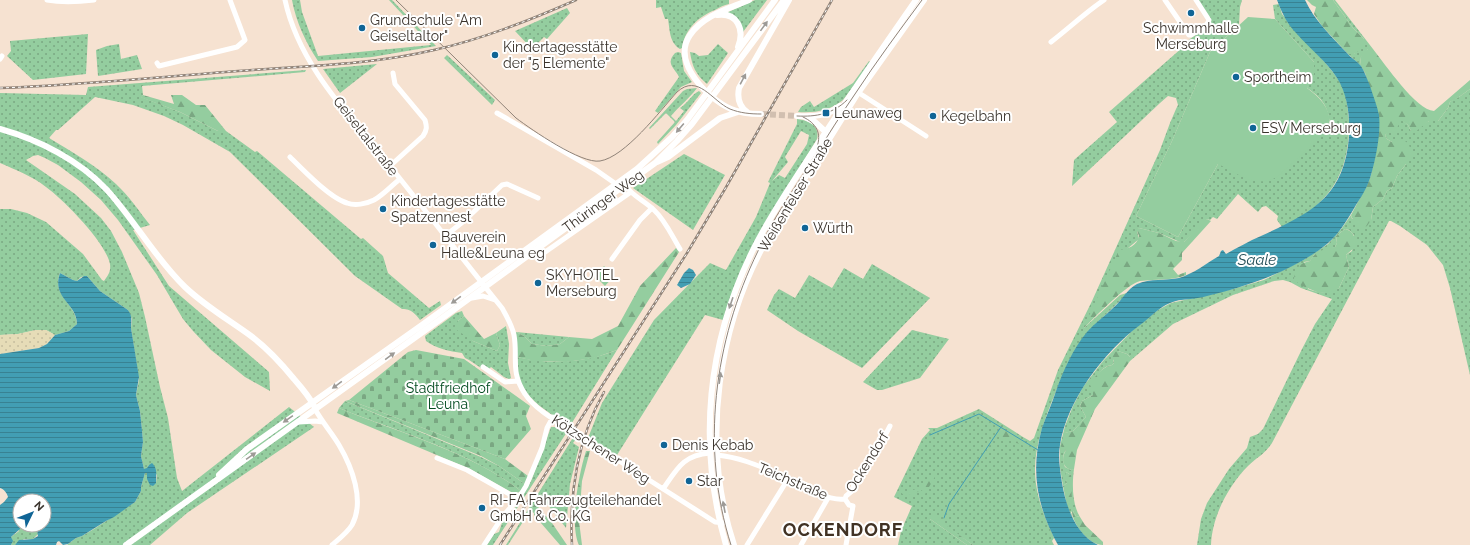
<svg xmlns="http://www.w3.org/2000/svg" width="1470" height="545" font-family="Raleway,sans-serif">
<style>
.grass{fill:url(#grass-dots);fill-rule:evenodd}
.forest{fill:url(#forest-firs)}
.sand{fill:url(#sand-dots)}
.cemetery{fill:url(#cemetery-stones)}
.pitch{fill:#94cd9f}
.water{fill:url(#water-rules)}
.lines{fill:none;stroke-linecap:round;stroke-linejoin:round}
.stream{stroke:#429eb3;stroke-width:1}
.major-tunnel{stroke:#d1bfb0;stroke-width:6;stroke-dasharray:6 3;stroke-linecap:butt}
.minor{stroke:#fff;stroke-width:5}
.major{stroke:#fff;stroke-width:6}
.tram{stroke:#908378;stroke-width:1}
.rail-casing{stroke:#908378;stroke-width:2.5}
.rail{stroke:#fff;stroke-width:1;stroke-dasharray:3;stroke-linecap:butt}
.oneway{fill:#9d9a96}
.poi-dot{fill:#106596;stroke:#fff;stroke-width:1.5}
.labels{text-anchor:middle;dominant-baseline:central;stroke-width:4;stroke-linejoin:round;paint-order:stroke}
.poi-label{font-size:14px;fill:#3b342d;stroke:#fff;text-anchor:start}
.street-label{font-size:14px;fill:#3b342d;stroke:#fff}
.park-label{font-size:14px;fill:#044c21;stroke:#fff}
.water-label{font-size:15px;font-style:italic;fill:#264f58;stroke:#fff}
.district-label{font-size:18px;font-weight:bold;letter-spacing:1px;fill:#413224;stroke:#fff}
</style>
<defs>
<pattern id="grass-dots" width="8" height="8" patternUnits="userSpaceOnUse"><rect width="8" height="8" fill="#94cd9f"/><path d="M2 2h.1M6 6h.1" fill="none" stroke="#7aa782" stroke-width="1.8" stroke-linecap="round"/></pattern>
<pattern id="forest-firs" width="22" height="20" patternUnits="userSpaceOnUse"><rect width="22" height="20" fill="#94cd9f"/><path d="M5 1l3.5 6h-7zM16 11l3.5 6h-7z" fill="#7aa782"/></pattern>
<pattern id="sand-dots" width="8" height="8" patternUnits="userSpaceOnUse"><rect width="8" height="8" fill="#e6dcb7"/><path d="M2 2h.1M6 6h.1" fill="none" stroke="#c6bd9e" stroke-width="1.8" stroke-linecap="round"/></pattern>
<pattern id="cemetery-stones" width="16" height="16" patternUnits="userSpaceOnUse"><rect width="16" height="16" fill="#94cd9f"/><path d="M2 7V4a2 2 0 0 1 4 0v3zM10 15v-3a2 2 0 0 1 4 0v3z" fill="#7aa782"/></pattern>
<pattern id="water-rules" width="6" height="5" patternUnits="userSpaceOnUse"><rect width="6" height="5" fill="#429eb3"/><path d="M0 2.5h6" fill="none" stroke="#388292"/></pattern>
</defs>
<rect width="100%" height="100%" fill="#f6e2d1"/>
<path class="grass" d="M292,0H300L302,12L318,56L431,45L389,0H392L436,46L372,57L318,61C306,43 296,22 292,0Z
M656,0H729V4C724,5 720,7 715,10C698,17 685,29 682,48L680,49C669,42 670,30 668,19H665L661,7L656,8Z
M755,0H767L743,32L726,13Z
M1198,0H1242L1240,7L1239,25L1210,52L1172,141L1136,216L1178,237L1218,164L1330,124C1328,106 1322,98 1307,88L1314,62L1275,19L1273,5L1279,4L1282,14C1291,24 1299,35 1308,44C1320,57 1332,69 1341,84C1347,95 1348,109 1349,122C1350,173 1329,206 1282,227L1277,220L1278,216L1266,206L1262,207L1258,212L1238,194L1217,219L1213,217L1210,220L1207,219L1184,242H1180L1159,233L1139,228L1137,231L1139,239L1127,249L1084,328L1120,295L1127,293C1111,311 1091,326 1077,347C1067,363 1061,379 1054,396C1045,419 1035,444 1035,470C1035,495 1046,523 1058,545L1054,538L1052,541L1054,545H973L930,515V519L967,545H898L901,531L912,506L894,497L922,439L930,430L928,428H937L979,409L1023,437L1030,441L1034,438L1058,370L1092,301L1160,150L1170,123L1176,109L1178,105L1176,98L1168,96L1160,103L1072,186L1074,160L1117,122L1109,112L1183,47C1190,35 1206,33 1210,20Z
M1333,0H1335L1373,49H1368L1361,57L1360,65L1348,54H1354L1364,39L1353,28Z
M567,8L570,13L547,39L544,37L532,49L515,31Z
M88,34L86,74L33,80L7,56L11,51L10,41Z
M119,44L121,59L137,55L142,69L98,76L96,50L107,46Z
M718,44L728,53L707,84C696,75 692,66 690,52L695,53L699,56L708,55Z
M675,53L678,52L681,53L684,71L692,82L681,87L658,113L655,111L679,77C675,68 665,64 675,53Z
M447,55L495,100L492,105L444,58Z
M869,61L871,63L843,100C829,111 815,113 798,112L801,107L810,101L814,107L853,83Z
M377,64L340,93L323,69Z
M306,70L305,72L142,86L143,95L141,97L180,112L218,131H226L255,152L257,151L361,239L363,238L383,256L388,273L429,308L440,301L441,305L420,320C416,314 410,308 402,309L355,276L230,152L183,125L164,116L133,105L95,97L58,130H56L49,138C72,152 97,166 116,184C129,196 139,211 150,225L133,230L169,286L269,372L270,391L245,377L211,350L193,331L183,319L157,275L118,220L101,200L81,182L58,165L45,158L38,155L33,156L26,160L75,194L101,218L111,231L122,252L139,293L145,317L160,387L168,418L177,478L182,491L289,407L314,427L187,513L150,545H67L76,538L82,536L94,529L135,502L141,491V487L145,473H147V479L156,483L157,475L149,465L147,469H144L141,456L143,442L142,430L140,411L136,395L139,380L131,328L132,319L128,310L100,291L87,276L81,277L77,281L73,280L60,273C51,296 76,303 77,324L69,331L55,335L46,330H36L18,334L0,335V209H11L27,213L46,222L83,254L102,280L104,281C108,275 111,272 110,264C106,243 64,200 46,187C32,176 16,170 0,163V93L86,95L88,87Z
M697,88C689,99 679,106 671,116L676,121L684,111L680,108C687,104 692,94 699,91L701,93L676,125L658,144L657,142L675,122L666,113L650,129L649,128L683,91L687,89Z
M1470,89V375L1450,288L1443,265L1427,245L1400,226L1391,221H1389L1272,443C1265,454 1256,458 1248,466C1228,486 1212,517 1211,545H1197L1201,519L1207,503L1229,469L1247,448L1250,437L1258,434L1263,429L1302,349L1315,324L1332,299L1301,288L1290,282L1283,280L1274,281L1233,295L1173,324L1130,361V357L1127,354L1118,351L1113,360L1114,363L1112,365C1098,367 1094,382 1093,395L1082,401L1080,406L1086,417L1073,431L1065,433V448L1066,450C1062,455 1063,461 1065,467L1071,470L1074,469C1072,484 1072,504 1080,517L1076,516L1073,511L1071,512L1073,519L1067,506H1069L1072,499L1071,497V475L1066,472L1067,483L1063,486L1060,468V446L1065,426L1073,406L1083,387L1103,361L1133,330L1158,310L1171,303L1233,289L1264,280L1305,259L1328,244L1342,228L1351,215L1352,219L1371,220L1373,207L1383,199L1387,191L1392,188L1397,176L1406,164L1392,142L1387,139L1385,135L1401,119L1408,125L1411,131L1429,121H1438L1448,108L1450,102L1454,99L1459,97ZM1345,229L1349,230L1354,235L1352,251L1346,255L1349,267L1339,288C1326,293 1322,294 1308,289L1304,262L1310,261L1314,255L1335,247L1337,243L1336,236Z
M797,119C809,120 820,126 817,139L763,227L723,320L705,315L617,455H615L588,438L602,403L654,320L710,263L726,270L756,217L770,183L768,182L797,124ZM801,131L809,135L807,144L785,178L779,175L772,181L788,162L785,157Z
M684,154L725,175L693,230L633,188Z
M872,264L930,298L862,368L798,331L767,310L774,295L779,289L795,298L809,275L832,288L844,268L863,279Z
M462,311L464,316L458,321L473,341L497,351L500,345L496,333L506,326L509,344L508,363L511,378L509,379L504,377L491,367L489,369L483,365L481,368L469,360L465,358L462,353C449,351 437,349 426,341L425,336L456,313Z
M912,330L949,339L920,378L882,390H877L863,382Z
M516,332L569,337L560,344L547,346L532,344L524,336Z
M617,350L570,426C550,413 522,399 518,373C517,368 518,363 517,357C551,365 584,363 617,350Z
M345,401L481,457L499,466L525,484L521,491C469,451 398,432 339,408Z
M551,427H559L567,432L493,545H487L494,534L499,532L502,523L509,518L531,481Z
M574,436L577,438L573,443L579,447L570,484L566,528L544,500L538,508L536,505L542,495L541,494L508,545H506Z
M20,514V525C28,525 36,525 38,534L33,539H24L15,545H11L12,543L11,537L19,531L16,519V516Z"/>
<path class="forest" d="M1307,0H1333L1353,28L1364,39L1363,48L1354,54H1348L1322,26L1314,14L1316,7L1312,5Z
M1368,49H1373C1385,64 1416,110 1434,111L1470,80V89L1459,97L1450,102L1448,108L1438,121H1429L1415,132L1411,131L1408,125L1401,120L1395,132L1388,133L1385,135L1387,139L1392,142L1403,140L1408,143L1412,152L1409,160L1397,176L1392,188L1387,191L1383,199L1373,207L1371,220L1367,226L1363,228C1357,225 1353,222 1351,215L1367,185L1371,175L1378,140V115L1365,73L1360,65L1361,57L1363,52Z
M143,95L174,104L171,95H182L196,105H205L226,131H218L180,112L140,97Z
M1207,219L1211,221L1182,253V260L1173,269L1178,275L1186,272V275C1171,281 1156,279 1140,281C1127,284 1094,318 1083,329L1119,250C1128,249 1137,246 1139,236L1137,231V229L1139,228L1159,233L1176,241L1184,242L1203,221Z
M1345,229C1354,231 1356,239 1355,247L1346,255L1349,267L1339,288L1333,292L1326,293L1317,292L1300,285L1294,279C1295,268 1300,263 1310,261C1313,253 1327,247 1335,247L1337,243L1336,236Z
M676,248L679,252L617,350L594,358L566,362L535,361L517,357L516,332L524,336L532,344L547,346L560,344L569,337L592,339L618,326L640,286Z
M464,316L484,339L496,333L500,345L497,351L473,341L454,328L458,321Z
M1118,351L1127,354L1130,357V361L1095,409L1077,450L1074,469L1072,470C1062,468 1061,458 1066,450L1061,446L1064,433L1073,431L1086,417L1080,406L1082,401L1093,395V390L1090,385C1094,377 1102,367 1112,365L1114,363L1112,355L1114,352Z
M349,400L505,459L528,476L525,484L499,466L481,456L345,401Z
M339,408C399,433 469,451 521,491L517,493L511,492L470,469L337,413Z
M1002,428L1020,439L1031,448L1030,449C1026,448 1023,445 1019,444C1011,440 999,440 999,429Z
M586,451H590L582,481L579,521L582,545H579C569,524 579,473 586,451Z
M936,471L937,473L925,494H923L922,490L911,495L902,494L903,492C921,491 924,482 936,471Z
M1066,472L1071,475C1073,484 1070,493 1073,502L1072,505L1069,506H1067L1063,486L1067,483L1065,476Z
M541,494L542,495L536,505L552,523L567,545H560L534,515V513L530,511Z
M1072,511H1073L1076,516L1080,517L1085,525L1103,542V545C1088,545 1072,523 1072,511Z
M929,515H932L973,545H967L930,519Z"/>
<path class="sand" d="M36,330H46L55,335L47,344L39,348L0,354V335L18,334Z"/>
<path class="cemetery" d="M416,350L464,359L530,406L526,416L531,429L505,459L349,400L408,352Z"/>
<path class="pitch" d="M1248,17L1275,19L1314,62V74L1307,88C1322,99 1334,112 1328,131L1277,177C1254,189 1238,173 1218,164L1178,237L1136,216L1172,141L1210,52Z
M604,266L614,276L605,286L595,276Z"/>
<path class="water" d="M1277,0H1305C1314,20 1332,37 1347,53C1351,58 1357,61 1361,66C1365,72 1367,79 1370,86C1373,96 1377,105 1379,115C1381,133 1376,158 1371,175C1368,186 1362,196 1356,205C1348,219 1339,234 1327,244C1294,271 1247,286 1207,296C1195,300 1181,298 1170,303C1158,308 1150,318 1140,325C1104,352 1067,400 1060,445C1058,457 1060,470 1062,483C1066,506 1075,534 1098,545H1058C1037,507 1030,471 1042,428C1046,416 1052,404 1056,391C1063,371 1073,349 1087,332C1095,323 1105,316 1114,307C1122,300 1127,289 1137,284C1150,278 1166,281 1179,278C1193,274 1207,263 1219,256L1221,251L1223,250L1226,254C1237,248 1249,241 1261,236C1311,213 1344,197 1349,137C1350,117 1348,95 1337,78C1326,61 1310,49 1297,34C1287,24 1282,13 1277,0Z
M689,268L693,270L696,275L690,284L681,288L677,285L684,273Z
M60,273L73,280L77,281L84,276H87L100,291L128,310C133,317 131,321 131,328L139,377L136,395L140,411L142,430L143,442L141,456L144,469L147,468L149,465L152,463C158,469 156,475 156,483L153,486L150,485L147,479V473H145L141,487V491L135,502L114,517L106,521L82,536L76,538L68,544L63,545L59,541L57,542L56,545H15L19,540L33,539L38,536L37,530L30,525H44V501H20V514L16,516L17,523L20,525V529L11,537L13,541L11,545H0V505L4,502L8,497C7,493 4,489 0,488V354L39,348L47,344L55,335L69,331L77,324C77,303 51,298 60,273Z"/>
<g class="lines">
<path class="stream" d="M930,435L979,414L1038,450
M944,518L949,504L1001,427"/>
<path class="major-tunnel" d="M761,114L797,116"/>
<path class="minor" d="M47,0C63,3 78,2 94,0
M285,0C299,65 349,115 389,165C427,212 464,261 502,308C507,317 512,325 514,335C518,357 510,372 525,394C536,411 562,424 580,436C625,465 670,493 715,522L727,523
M1165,0L1189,35H1191L1207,24L1209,20L1196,0
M1051,42C1069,28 1085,13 1104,0
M0,59L2,56
M157,63L159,66L237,47L245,40L230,0
M856,91L926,136
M497,113L596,170L616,184
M290,157C303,170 330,198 347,203C355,206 366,204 374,200C383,195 391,186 400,179
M390,166L423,136C427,130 427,127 425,120L395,84L393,73
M625,185C632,196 645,201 654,210C665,220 672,236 680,249
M445,236L464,221L502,185L507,184L538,198
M538,257L631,192
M612,259L640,220L652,208
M472,298L483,296L495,300
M483,367L505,382L518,381
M315,409C322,422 332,433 339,445C352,467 365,501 352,525C347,533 339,539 332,545
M299,422L315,421L323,422
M717,455C738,457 757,465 776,473C795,482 826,502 845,499
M437,458L467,470L518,499
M663,489C677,469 683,455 710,453
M845,499L846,496L852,491L854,484L861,472L876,453L890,426
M845,499L849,505L853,506L846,545
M484,545L503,516L518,499L526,486L542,448L547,428L553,417
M747,545L788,479
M801,545L828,498"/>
<path class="major" d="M749,0C728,9 704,15 690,35C671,62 708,99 731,109C740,113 751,114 761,114
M717,15C737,12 745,29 738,47
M747,112C739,106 737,98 739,88L789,0
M797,116C813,117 827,116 840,106
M805,117L815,122L828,134
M0,129C39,140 79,160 107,190C135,221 155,258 185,287C205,306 229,320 251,336C267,348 281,363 294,379C301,387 309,396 314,406
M657,162L668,157L720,118L738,112
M219,475L247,449L422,325L637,169L672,137L687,120L775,0
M126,545L452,311L655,163L677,141L692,124L784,0
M726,545C697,444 707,342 754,248C771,214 793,182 814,150C847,99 882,49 916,0
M734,545C700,442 717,321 773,229L858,93L924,0"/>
<path class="tram" d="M396,0L516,118C532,130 581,164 600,161C625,157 660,111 677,92C698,73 712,101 730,109C740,113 750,114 761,114
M797,116C816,117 833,114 847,100
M803,117C816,123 822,133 817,147
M731,545C700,448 714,341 758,251C773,218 795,188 814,157C828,136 841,114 855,94C876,62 899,31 922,0"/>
<g class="rail-casing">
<path id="rail" d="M0,88C80,85 159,77 238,71C304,66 370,65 434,50C483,39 530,20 576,0
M500,545L687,253L725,189L832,0
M572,545C569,493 578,438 604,392"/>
</g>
<use href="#rail" class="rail"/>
</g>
<defs><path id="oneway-solid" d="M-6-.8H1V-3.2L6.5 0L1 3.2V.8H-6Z"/></defs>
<g class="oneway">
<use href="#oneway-solid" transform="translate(764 26) rotate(-54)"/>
<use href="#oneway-solid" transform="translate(743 79) rotate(-62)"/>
<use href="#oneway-solid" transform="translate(680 128) rotate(130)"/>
<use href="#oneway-solid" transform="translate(456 300) rotate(144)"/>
<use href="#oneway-solid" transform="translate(731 303) rotate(109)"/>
<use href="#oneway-solid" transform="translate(390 356) rotate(-36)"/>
<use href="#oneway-solid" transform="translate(720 378) rotate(-82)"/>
<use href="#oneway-solid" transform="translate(337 385) rotate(144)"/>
<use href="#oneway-solid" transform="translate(288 419) rotate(145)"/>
<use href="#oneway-solid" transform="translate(251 456) rotate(-35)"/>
<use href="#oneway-solid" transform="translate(724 507) rotate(-101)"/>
</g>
<g class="poi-dot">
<circle cx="1191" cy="13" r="4"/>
<circle cx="362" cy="28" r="4"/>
<circle cx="495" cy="55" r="4"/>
<circle cx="1236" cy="77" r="4"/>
<rect x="822" y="109" width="8" height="8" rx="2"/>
<circle cx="933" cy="116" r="4"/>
<circle cx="1253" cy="128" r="4"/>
<circle cx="383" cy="209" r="4"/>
<circle cx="805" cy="228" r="4"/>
<circle cx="433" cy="245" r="4"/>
<circle cx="538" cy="283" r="4"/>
<circle cx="664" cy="445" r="4"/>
<circle cx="689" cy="481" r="4"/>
<circle cx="482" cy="508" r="4"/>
</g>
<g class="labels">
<g class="poi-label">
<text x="370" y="20">Grundschule "Am<tspan x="370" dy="16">Geiseltaltor"</tspan></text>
<text x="1191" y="28" text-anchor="middle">Schwimmhalle<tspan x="1191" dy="16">Merseburg</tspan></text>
<text x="503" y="47">Kindertagesstätte<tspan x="503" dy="16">der "5 Elemente"</tspan></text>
<text x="1244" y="77">Sportheim</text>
<text x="834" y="113">Leunaweg</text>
<text x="941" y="116">Kegelbahn</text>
<text x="1261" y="128">ESV Merseburg</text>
<text x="391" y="201">Kindertagesstätte<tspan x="391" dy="16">Spatzennest</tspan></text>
<text x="813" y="228">Würth</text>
<text x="441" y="237">Bauverein<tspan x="441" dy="16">Halle&amp;Leuna eg</tspan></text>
<text x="546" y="275">SKYHOTEL<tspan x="546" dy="16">Merseburg</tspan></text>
<text x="672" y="445">Denis Kebab</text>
<text x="697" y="481">Star</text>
<text x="490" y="500">RI-FA Fahrzeugteilehandel<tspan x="490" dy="16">GmbH &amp; Co. KG</tspan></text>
</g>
<g class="street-label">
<text transform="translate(366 136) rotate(52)">Geiseltalstraße</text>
<text transform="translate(795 195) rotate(-59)">Weißenfelser Straße</text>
<text transform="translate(603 201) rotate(-36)">Thüringer Weg</text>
<text transform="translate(601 449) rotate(33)">Kötzschener Weg</text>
<text transform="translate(867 462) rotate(-58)">Ockendorf</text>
<text transform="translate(793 481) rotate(23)">Teichstraße</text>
</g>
<g class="park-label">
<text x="448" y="388">Stadtfriedhof<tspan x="448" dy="16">Leuna</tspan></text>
</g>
<g class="water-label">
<text x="1257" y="260">Saale</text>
</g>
<g class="district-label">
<text x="843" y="529">OCKENDORF</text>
</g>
</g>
<g transform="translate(32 513) rotate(47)"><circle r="19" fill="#ffffff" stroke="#b1aeab"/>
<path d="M0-3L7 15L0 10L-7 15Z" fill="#106596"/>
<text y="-6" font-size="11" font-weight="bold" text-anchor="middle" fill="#3b342d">N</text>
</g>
</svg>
